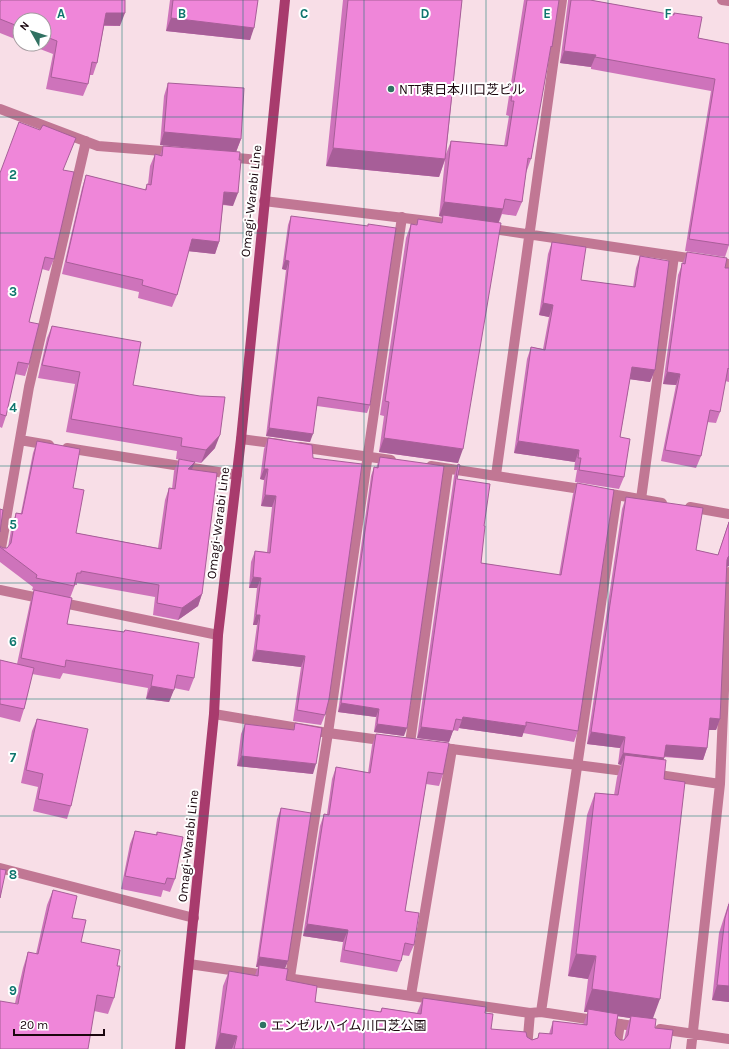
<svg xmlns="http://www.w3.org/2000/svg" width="729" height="1049" font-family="Karla,'Noto Sans JP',sans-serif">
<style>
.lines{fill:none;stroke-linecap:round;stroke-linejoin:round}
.lane{stroke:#c17794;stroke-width:10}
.street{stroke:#c17794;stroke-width:10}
.secondary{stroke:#a83b6d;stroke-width:10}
.wall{fill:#ce73bb;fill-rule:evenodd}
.shaded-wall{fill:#a75e98}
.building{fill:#ef86d9;stroke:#a75e98}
.grid{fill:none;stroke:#0f766e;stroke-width:1;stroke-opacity:0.55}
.poi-dot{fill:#307162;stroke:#fff;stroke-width:1.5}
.labels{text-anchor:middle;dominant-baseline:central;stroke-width:4;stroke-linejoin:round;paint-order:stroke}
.poi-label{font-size:13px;fill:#1a060e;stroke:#fff;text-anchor:start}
.street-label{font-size:13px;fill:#1a060e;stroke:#fff}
.grid-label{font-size:13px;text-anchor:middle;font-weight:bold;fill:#0f766e;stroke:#fff;stroke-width:4;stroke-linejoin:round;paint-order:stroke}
</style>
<rect width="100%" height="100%" fill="#f8dee7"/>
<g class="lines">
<path class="lane" d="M641,499L674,256
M410,743L448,469
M290,977L328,733L402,217
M411,995L452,749
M527,1049L530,1013
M616,1049L620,1024"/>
<path class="street" d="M722,0L729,1
M0,109L98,146L175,152
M227,157L268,161
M264,201L453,224
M486,228L729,264
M241,439L280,444
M20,440L49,445
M300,447L391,460
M67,448L237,475
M431,466L587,490
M496,475L562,0
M611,494L662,503
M690,507L729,514
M0,554L29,387L86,141
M0,590L218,635
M214,714L328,733L388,741
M436,747L632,772
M652,774L720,784
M0,868L194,918
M189,964L530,1013L541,1012L640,1027
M541,1012L617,495
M660,1029L729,1039
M691,1049L720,784L729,572"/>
<path class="secondary" d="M180,1049L214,714L218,635L241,439L285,0"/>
</g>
<path class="wall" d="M170,0H258L250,40L166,31Z
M343,0H462L446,154L451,141L504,146L509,116L506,115L524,0H559L531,159L526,173L522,202L516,216L502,214L499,222L458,463L379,452L384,416L380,415L406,238L411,224L416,225L418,219L440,223L442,217L439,216L445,160L439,177L326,166Z
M568,0H590L673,15L674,13L698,38L729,44V245L725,257L685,251L711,91L591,69V67L560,63L568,1Z
M0,2L120,26H104L97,63L93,75H89L88,84L83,96L46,89L53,54L27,44H44V20H20V41L0,33Z
M168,83L241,139L236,152L160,145L164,96Z
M163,146L233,206L223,205L219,242L215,254L188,251L177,295L172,307L138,298L139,292L62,274L82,188L86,175L145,190L147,184H148L150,166L155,154L160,155Z
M63,170L54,259L49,271L42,269L29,322V364L25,376L15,374L6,416L2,428L0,427V173Z
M291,216L370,405L367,413L317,406L310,442L266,436L286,270L282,269L288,225Z
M552,242L581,280L633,287L636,268L640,256L655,370L650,382L630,379L620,437L624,477L619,489L575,482L577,470H574L575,462L514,453L527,359L531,347L543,349L549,317L539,315L548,254Z
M687,252L725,268H729V382L725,381L720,412L716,423L707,422L701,456L696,468L661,461L676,385L663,384L678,275Z
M52,326L133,385L215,448L201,463L176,459L177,451L66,432L75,384L38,378L47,338Z
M268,438L325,715L321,725L293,721L301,667L252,661L257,625H253L257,588H249L251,562L255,551L267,552L272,507L261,506L264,480L260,479L264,449Z
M37,441L73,488L76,533L158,548L165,500L169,488L172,489L174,471L179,459L195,462L192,469L202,594L198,606L178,620L153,615L155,597L77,583V585H75L70,598L67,624L124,632L125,630L194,678L189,691L174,688L169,702L146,699L148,688L63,673L60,679L32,674L24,709L20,722L0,717V660L17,664L30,603L34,590H32L33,587L0,562V546L3,548H7L8,547L12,525L16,513H21L33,453Z
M380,457L404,736L374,732L376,717L338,712L371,476L374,467L376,468Z
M458,464L457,479L484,526L481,563L559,575L573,494L577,483L578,731L574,742L523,733L522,737L459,728L458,731L453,730L449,742L417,738L454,476Z
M626,497L696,550L718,555L729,521V566L726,567L720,719L716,730H709L707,748L703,760L664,757V779L653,1019L655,1028L670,1049H215L223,986L229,971L255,975L258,967H256L277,819L281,808L288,961L285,968L286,980L315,1002L380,1012L382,1008L417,1013L423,998L485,1013L491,1029L527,1037L532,1040L549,1034L553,1021L583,1025L588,1012H584L588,979L568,976L587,815L595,793L614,795L617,777L621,765L618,764L620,748L587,744L622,509ZM618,1016L630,1018L626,1031L624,1040H620L616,1036L615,1033Z
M37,719L71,806L67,819L33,811L38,787L21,783L32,731Z
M295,723L313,774L237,766L241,734L245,724L293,730Z
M376,734L443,774L439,786L426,784L405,911L414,945L409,956L402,955L401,961L397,972L340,962L343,942L303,936L320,826L324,814H327L332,779L336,767L368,773L372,745Z
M135,831L156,835L157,832L175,879L170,892L163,890L161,897L121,889L130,844Z
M53,890L72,918L81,942L117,966L114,998L108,1014L94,1011L15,1003L23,968L28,952L36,954L47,905Z
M729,902V1002L712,1000L719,933Z"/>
<path class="shaded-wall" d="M106,13H125L120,26L102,25Z
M171,18L254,28L250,40L166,31Z
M564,51L596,55L591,67L560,63Z
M164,132L241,139L236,152L160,145Z
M333,148L445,159L439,177L326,166Z
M224,192L238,193L233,206L220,204Z
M444,202L503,209L498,224L439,216Z
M192,239L219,242L215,254L187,251Z
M285,260L289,261L286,270L282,269Z
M543,303L553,305L549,317L539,315Z
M632,367L655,370L650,382L628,379Z
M667,372L680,374L676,385L663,384Z
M269,428L313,434L310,442L266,436Z
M220,435L215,448L201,463L206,450Z
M384,438L463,449L458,463L379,452Z
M518,441L579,450L575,462L514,453Z
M195,462L190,474L188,469Z
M264,469H268L264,480L260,479Z
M265,495L276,496L272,507L261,506Z
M729,556V566L724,568L728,557Z
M253,577L261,578L257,588H249Z
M202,594L198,606L178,620L182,608Z
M256,615H260L257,625H253Z
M256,650L305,656L301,667L252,661Z
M151,686L174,690L169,702L146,699Z
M341,703L379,709L376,717L338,712Z
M463,717L526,726L522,737L459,728Z
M710,718L720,719L716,730H706Z
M377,724L407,728L404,736L374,732Z
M421,727L453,731L449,742L417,738Z
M591,732L625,737L620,748L587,744Z
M666,745L707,748L703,760L662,756Z
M623,753L664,758L660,770L625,755L621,765L618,764Z
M241,756L316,764L313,774L237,766Z
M307,924L348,930L343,942L303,936Z
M576,954L596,956L588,979L568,976Z
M259,957L288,961L284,971L259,965L258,967H256Z
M717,985L729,986V1002L712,1000Z
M592,989L660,999L652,1021L631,1016L630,1018L588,1012V1009L587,1012H584Z
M220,1033L237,1036L232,1049H215Z"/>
<path class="building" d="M1,0H125V13H106L97,63L92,62L88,84L51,77L57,41L44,36V20H20V27L0,19V2Z
M173,0H258L254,28L171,18Z
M348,0H462L445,159L333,148Z
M527,0H559L552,47L551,46L531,159L528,158L522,202L505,199L503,209L444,202L451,141L507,146L514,101H511Z
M571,0H590L674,15V13L702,17L698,38L729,44V245L689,239L715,79L595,57L596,55L564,51Z
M168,83L244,88L241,139L164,132Z
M19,122L40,130L43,125L76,138L63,170L74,172L54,259L45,257L29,322L39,324L29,364L18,362L6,416L0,414V173Z
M163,146L240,152L239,160H241L238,193L224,192L219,242L192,239L177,295L142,285L143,280L66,262L86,175L146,190L147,184L151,185L155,154L162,156Z
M443,215L501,223L463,449L384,438L389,402L385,401L411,224L417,225L418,219L442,223Z
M291,216L368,226V224L396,228L370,405L318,397L313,434L269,428L289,261L285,260Z
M552,242L586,247L581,280L635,287L640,256L669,261L655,370L632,367L620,437L630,439L624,477L579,470L581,458H578L579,450L518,441L531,347L545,350L553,305L543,303Z
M687,252L727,258L725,268H729V369L728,368L720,412L710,410L701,456L665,450L680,374L667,372L682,263L685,264Z
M52,326L141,342L133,385L200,396L225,397L220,435L206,450L181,446L182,438L71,419L80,372L42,365Z
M268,438L312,445L313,458L362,464L329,699L325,715L297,710L305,656L256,650L260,615H256L261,578L253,577L255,551L270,553L276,496L265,495L268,469H264Z
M37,441L80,449L73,488L84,490L76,533L161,549L169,488L175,489L179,459L195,462L188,469L217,473L202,594L182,608L157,603L159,585L81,571V573H77L74,586L36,578L37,575L0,547V546L3,548H7L11,543L16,513L22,514Z
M380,457L444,466L407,728L377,724L379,709L341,703L374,467L378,468Z
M458,464L460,465L457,479L490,484L484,526H485L481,563L561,575L577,483L614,490L578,731L526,722V726L463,717L462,720L456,719L453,731L421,727Z
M626,497L703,508L696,550L718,555L729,522V556L728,557L727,560L720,719L710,718L707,748L666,745L664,758L623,753L625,737L591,732Z
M0,509L3,510L0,532Z
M34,590L72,598L67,624L124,632L125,630L199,643L194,678L177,675L174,690L151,686L153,675L66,660L65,667L21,658Z
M0,660L34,668L24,709L0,704Z
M37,719L88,729L71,806L38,799L43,774L26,770Z
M295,723L322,728L316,764L241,756L245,724L294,730Z
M376,734L449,743L443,774L428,772L405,911L419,913L414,945L405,943L401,961L344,950L348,930L307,924L324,814L329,815L336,767L370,773Z
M625,755L666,760L664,779L685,782L660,999L592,989L596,956L576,954L595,793L618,795Z
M281,808L311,813L288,961L259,957Z
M135,831L157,835V832L183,837L175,879L167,878L165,884L125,876Z
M0,869L6,870L0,898Z
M53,890L77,896L72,918L86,920L81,942L120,950L117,966H120L114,998L97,995L88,1049H0V1001L18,1004L28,952L38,954Z
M729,904V986L717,985L725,918Z
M259,965L288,969L286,980L317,986L315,1002L381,1012L382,1008L421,1014L423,998L486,1007L485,1013L493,1014L491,1029L526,1032L527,1037L532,1040L538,1038L539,1033L552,1034L553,1021L587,1025L588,1009L618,1014L615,1033L616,1036L620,1040H624L628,1035L631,1016L656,1019L655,1028L673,1030L670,1049H234L237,1036L220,1033L229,971L258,976Z"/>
<path class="grid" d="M122,0V1049M243,0V1049M364,0V1049M486,0V1049M608,0V1049M0,117H729M0,233H729M0,350H729M0,466H729M0,583H729M0,699H729M0,816H729M0,932H729"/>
<g class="poi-dot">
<circle cx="391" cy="89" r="4"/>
<circle cx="263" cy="1025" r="4"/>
</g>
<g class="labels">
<g class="poi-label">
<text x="399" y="89">NTT東日本川口芝ビル</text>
<text x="271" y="1025">エンゼルハイム川口芝公園</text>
</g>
<g class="street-label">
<text transform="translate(251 201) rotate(-84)">Omagi-Warabi Line</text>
<text transform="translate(218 523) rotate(-83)">Omagi-Warabi Line</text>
<text transform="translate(188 846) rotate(-84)">Omagi-Warabi Line</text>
</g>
</g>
<g class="grid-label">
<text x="61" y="18">A</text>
<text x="182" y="18">B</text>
<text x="304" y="18">C</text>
<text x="425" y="18">D</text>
<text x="547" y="18">E</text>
<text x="668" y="18">F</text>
<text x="13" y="179">2</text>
<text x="13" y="296">3</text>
<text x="13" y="412">4</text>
<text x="13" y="529">5</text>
<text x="13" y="646">6</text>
<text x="13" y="762">7</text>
<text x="13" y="879">8</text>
<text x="13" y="995">9</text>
</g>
<g transform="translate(32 32) rotate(309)"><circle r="19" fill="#ffffff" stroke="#a39b9f"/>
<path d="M0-3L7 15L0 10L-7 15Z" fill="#307162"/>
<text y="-6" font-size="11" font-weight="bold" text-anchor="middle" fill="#1a060e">N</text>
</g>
<path d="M14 1029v6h90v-6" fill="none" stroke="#1a060e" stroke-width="2"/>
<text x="20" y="1029" font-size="12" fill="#1a060e" stroke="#ffffff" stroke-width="3" paint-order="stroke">20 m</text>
</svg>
